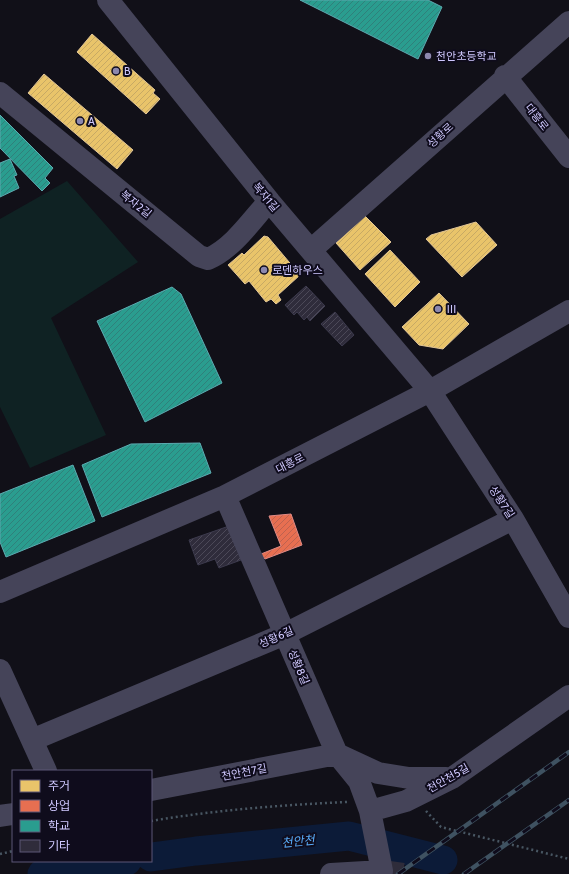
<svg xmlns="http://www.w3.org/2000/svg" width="569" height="874" font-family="Cabin,'Noto Sans KR',sans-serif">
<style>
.garden{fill:#0f2223}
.homes{fill:url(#homes-hatch);stroke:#e1c596}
.shops{fill:url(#shops-hatch);stroke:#e08a85}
.schools{fill:url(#schools-hatch);stroke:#5caab0}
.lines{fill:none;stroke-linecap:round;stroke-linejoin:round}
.river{stroke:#0c1b38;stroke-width:29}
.building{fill:url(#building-hatch);stroke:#3c3a4d}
.minor-tunnel{stroke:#2e2c3a;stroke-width:22;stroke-dasharray:22 11;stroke-linecap:butt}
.path{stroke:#485662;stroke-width:2.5;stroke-dasharray:2 3;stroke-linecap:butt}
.minor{stroke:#454459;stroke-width:22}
.rail-casing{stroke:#3f5261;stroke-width:4.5}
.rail{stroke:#0f0c1c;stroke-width:3;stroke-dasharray:9;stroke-linecap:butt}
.poi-dot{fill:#8c88ae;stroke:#0f0c1c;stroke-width:1.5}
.labels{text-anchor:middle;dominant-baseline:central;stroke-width:4;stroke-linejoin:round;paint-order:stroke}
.poi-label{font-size:11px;fill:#cfc8fe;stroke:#0f0c1c;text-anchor:start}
.street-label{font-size:11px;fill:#cfc8fe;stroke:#0f0c1c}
.water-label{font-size:12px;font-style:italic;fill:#59adfb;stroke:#0f0c1c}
</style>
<defs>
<pattern id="homes-hatch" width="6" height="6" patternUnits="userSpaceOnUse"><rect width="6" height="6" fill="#e9c46a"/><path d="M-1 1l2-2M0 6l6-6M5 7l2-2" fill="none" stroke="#c7a964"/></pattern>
<pattern id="shops-hatch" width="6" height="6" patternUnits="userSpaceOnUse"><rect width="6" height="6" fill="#e76f51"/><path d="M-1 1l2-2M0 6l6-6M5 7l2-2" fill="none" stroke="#bd6250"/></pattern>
<pattern id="schools-hatch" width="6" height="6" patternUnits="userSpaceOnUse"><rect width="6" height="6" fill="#2a9d8f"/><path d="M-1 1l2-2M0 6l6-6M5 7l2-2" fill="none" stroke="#30807b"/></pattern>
<pattern id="building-hatch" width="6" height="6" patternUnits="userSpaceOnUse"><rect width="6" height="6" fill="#2f2c3b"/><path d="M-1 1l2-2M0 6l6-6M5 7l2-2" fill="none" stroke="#4c4958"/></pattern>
</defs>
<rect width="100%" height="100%" fill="#111018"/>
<path class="garden" d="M67,181L138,262L51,318L106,435L30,468L0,407V219Z"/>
<path class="homes" d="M92,34L155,90L153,93L160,99L146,114L77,52Z
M44,74L133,150L117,169L28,93Z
M365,216L391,242L360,270L336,243Z
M476,222L497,245L462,277L426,239L431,235Z
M264,236L268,237L300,275L278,295L281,300L276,304L271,299L266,302L249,281L245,284L228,265L242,253L244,255Z
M390,250L420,282L395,307L365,274Z
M439,293L469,324L443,349L419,345L402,327Z"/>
<path class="shops" d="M291,514L302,545L265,559L261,554L281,546L269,516Z"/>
<path class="schools" d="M300,0H428L442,7L418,59Z
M0,115L53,168L45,178L50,183L42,191L0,148Z
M10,159L17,175L14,176L19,188L0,197V163Z
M172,287L181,294L222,383L145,422L97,321Z
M200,443L211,473L102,517L82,465L131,444Z
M73,465L95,521L6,557L0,542V494Z"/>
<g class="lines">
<path class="river" d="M151,857L196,851L349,836L443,860
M42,874L127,861"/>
</g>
<path class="building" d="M306,286L325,306L310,321L307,317L304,320L297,312L294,315L285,305Z
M335,312L354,335L342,346L321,324Z
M229,526L241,560L219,568L215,559L198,565L189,540Z"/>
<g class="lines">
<path class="minor-tunnel" d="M382,871L403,874"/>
<path class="path" d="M426,811L441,827L569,859
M151,821C216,810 281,805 347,802
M0,854L13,851"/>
<path class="minor" d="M108,0L269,201L430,391L513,519L569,617
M505,76L569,157
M0,93L199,256L208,259C233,248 251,221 269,201
M311,250L569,22
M225,496L337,754L359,781L370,811
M0,592L225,496L430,391L569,311
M0,670L46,771
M32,740L285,634L513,519
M151,790L337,754L378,773L409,778H446
M0,816L13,814
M331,874L382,871L370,811L406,801L452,778L569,696"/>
<g class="rail-casing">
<path id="rail" d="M398,874L569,752
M464,874L569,800"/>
</g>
<use href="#rail" class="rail"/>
</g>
<g class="poi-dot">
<circle cx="428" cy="56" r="4"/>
<circle cx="116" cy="71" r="4"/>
<circle cx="80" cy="121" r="4"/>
<circle cx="264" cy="270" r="4"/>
<circle cx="438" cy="309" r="4"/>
</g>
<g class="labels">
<g class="poi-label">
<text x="436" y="56">천안초등학교</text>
<text x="124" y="71">B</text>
<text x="88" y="121">A</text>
<text x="272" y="270">로덴하우스</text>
<text x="446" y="309">Ⅲ</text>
</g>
<g class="street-label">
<text transform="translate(537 117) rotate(52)">대흥로</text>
<text transform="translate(440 135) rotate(-42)">성황로</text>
<text transform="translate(266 197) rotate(50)">복자1길</text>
<text transform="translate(136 204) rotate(39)">복자2길</text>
<text transform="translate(290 463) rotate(-27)">대흥로</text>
<text transform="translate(502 502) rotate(57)">성황7길</text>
<text transform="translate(276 637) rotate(-24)">성황6길</text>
<text transform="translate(299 667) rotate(67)">성황8길</text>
<text transform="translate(244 772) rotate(-11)">천안천7길</text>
<text transform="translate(448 778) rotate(-30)">천안천5길</text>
</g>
<g class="water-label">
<text transform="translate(298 841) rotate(-6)">천안천</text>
</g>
</g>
<rect x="12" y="770" width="140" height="92" fill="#0f0c1c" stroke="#5c5776"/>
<rect x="20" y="780" width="20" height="12" fill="#e9c46a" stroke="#5c5776"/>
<text x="48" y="790" font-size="12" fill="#cfc8fe">주거</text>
<rect x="20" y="800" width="20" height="12" fill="#e76f51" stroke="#5c5776"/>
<text x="48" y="810" font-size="12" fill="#cfc8fe">상업</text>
<rect x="20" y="820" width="20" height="12" fill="#2a9d8f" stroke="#5c5776"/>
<text x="48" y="830" font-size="12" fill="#cfc8fe">학교</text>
<rect x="20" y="840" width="20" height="12" fill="#2f2c3b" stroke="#5c5776"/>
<text x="48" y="850" font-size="12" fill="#cfc8fe">기타</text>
</svg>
